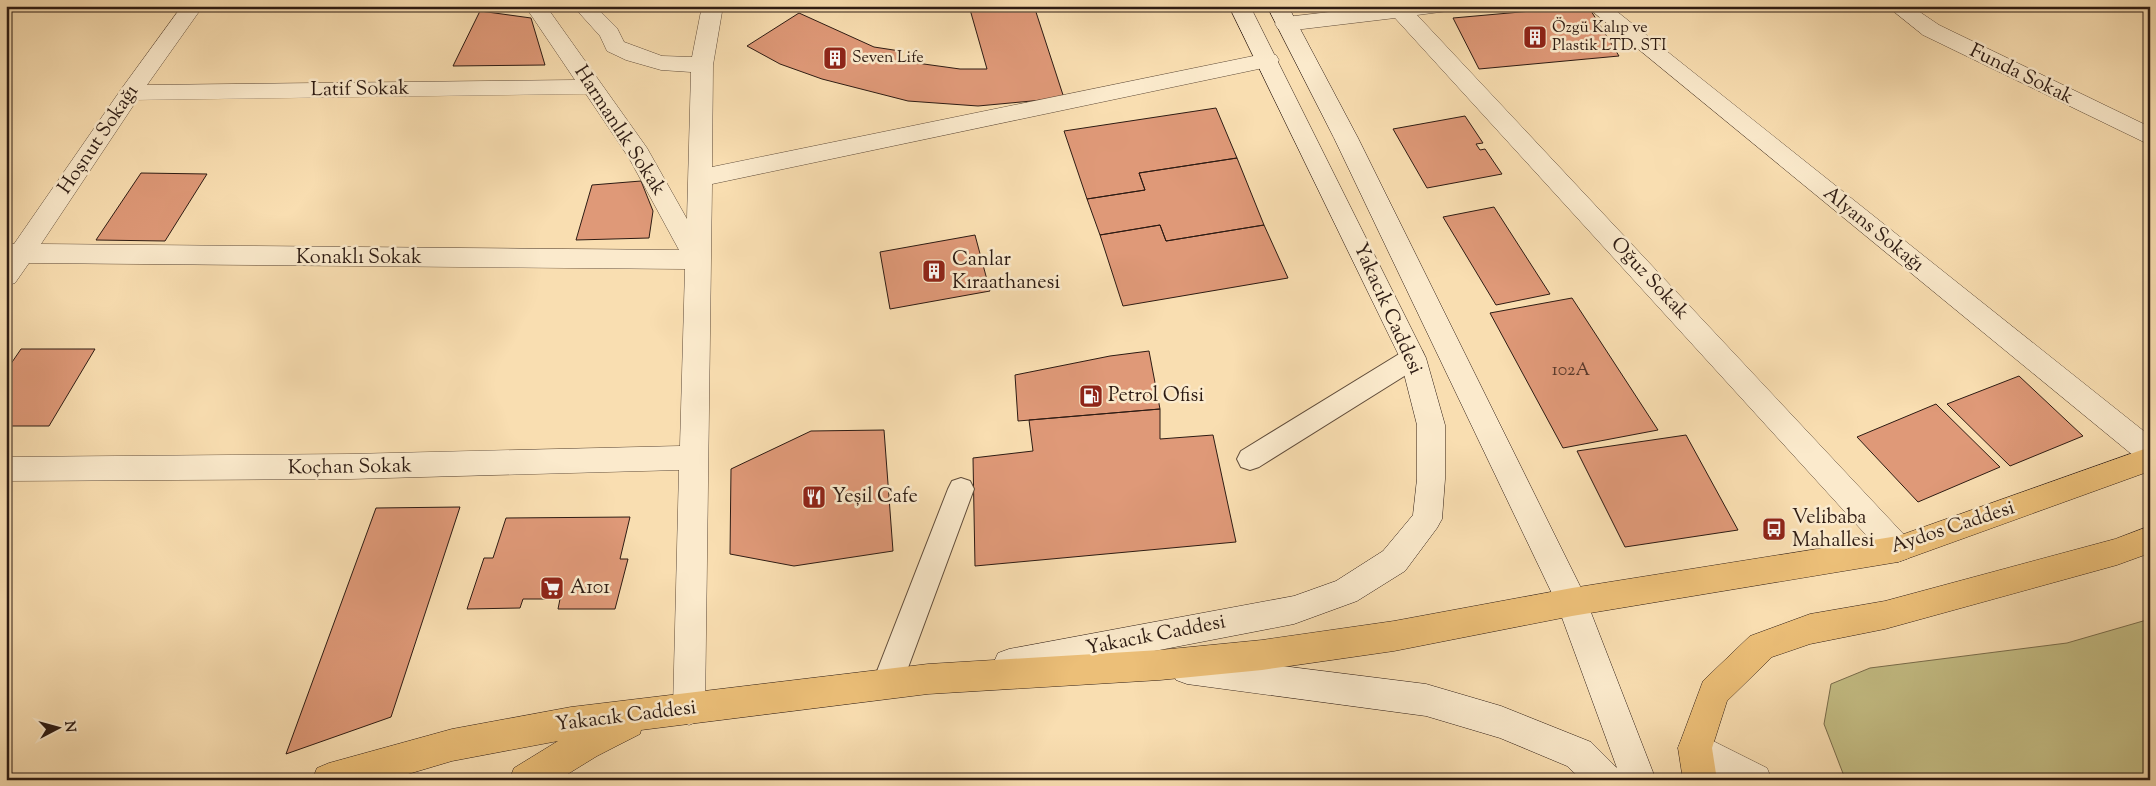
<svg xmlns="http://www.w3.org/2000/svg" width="2156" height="786" font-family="'Sorts Mill Goudy',serif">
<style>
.green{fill:#c5bf86;stroke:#796d4c}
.building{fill:#df9978;stroke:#2d1b13}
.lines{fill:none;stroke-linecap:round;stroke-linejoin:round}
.service-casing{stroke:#604c3a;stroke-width:2}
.minor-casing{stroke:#604c3a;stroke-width:1}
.secondary-casing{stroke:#2d1b13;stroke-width:1}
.primary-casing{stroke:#2d1b13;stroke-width:1}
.service{fill:#fbeacc;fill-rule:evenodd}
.minor{fill:#fbeacc;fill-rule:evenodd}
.secondary{fill:#fbeacc;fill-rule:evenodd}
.primary{fill:#ecbf78;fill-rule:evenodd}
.labels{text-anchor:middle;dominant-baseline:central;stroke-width:5;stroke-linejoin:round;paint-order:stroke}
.far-poi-label{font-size:16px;fill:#2d1b13;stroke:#fbeacc;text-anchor:start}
.number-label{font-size:18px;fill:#5a3a2c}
.street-label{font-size:20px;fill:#2d1b13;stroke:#fbeacc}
.poi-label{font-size:20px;fill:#2d1b13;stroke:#fbeacc;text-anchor:start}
</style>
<rect width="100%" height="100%" fill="#f9deb1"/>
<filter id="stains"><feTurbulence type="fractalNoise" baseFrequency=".004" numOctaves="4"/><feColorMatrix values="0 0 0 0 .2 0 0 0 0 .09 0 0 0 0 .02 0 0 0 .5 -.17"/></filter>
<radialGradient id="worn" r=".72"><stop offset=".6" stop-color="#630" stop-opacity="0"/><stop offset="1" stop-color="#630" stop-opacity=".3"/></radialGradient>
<path class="green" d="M2150,619V780H1850L1844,776L1824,724L1831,684L1870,668L2067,643Z"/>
<path class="building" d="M969,6H1034L1064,98L978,106L908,101L822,79L780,64L747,46L799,13L874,47L900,51L902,61L960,69H987Z
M1588,6L1619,56L1479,69L1453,18Z
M480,11L531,18L545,65L453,66Z
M1216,108L1237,158L1139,173L1145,190L1087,199L1064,131Z
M1465,116L1483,143L1476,144L1480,150L1485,149L1502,174L1427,188L1393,129Z
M1237,158L1264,225L1166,241L1160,225L1100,235L1087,199L1145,190L1139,173Z
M141,173L207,174L165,241L96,240Z
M641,181L653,211L649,238L576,240L592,185Z
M1494,207L1550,294L1496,305L1443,217Z
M1160,225L1166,241L1264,225L1288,278L1123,306L1100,235Z
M975,235L990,291L890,309L880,252Z
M1572,298L1658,430L1563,448L1490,313Z
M21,349H95L49,426H6V371Z
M1149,351L1160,409L1018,421L1015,375L1110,356Z
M2019,376L2083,436L2010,466L1947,404Z
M1936,404L2000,467L1918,502L1857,437Z
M1160,409V439L1213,435L1236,542L975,566L973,458L1033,451L1029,420Z
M884,430L893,551L794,566L730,554L731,469L811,431Z
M1686,435L1738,530L1625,547L1577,451Z
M460,507L391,717L286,754L376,508Z
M630,517L620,559H628L615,609H558L560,599H523L520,608L467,609L484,558H493L506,518Z"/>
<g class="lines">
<g class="service-casing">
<path id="service" d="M1413,348L1422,351L1425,358L1422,365L1259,467L1250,470L1241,467L1237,459L1241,451L1404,351Z
M961,478L970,481L974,489L902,684L897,694L887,698L877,694L872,684L948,489L952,481Z"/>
</g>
<g class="minor-casing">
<path id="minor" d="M182,6H203L147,85L575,80L525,6H546L647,148L687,219L691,72L661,70L626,60L607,51L600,36L573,6H595L617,28L624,42L662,56L692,57L702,6H723L713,65L712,167L1268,53L1276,55L1279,60L1276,65L1268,67L712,184L705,709L701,720L689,725L677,720L673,709L679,470L350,479L6,481V457L350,454L680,446L685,269L29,263L15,283L6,286V244H14L122,88ZM586,94L629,158L679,250L41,244L137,100Z
M1382,6H1451L1448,11L1417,15L1909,540L1913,549L1909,558L1898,562L1887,558L1395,18L1286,31L1278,29L1275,24L1278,19L1286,17Z
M1586,6H1610L2150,436V465L2140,461Z
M1887,6H1911L1939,25L2150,127V145L1923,35Z
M1695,732L1767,768L1772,780H1720L1683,760L1678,748L1683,736Z"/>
</g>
<g class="secondary-casing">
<path id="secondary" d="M1229,6H1250L1426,358L1445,425V479L1442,519L1437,528L1405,571L1357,601L1294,624L1009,679L998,675L993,664L998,653L1009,649L1294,596L1336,581L1383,551L1413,515L1417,479V425L1400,358Z
M1267,6H1288L1358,138L1583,592L1656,780H1582L1567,766L1500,738L1426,716L1187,684L1176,680L1171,669L1176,658L1187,654L1426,684L1501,706L1591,742L1617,768L1557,604L1334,138Z"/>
</g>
<g class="primary-casing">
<path id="primary" d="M2150,447V471L1898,562L1572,616L1394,651L1262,670L1160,680L928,694L641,730L640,734L597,756L558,780H509L514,768L558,741L452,761L388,780H312L317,768L329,763L452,729L571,707L928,664L1160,650L1262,640L1394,621L1572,588L1898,536Z
M2150,526V553L2117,565L1885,629L1810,644L1772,657L1727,701L1712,748L1717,780H1683L1678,748L1703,681L1750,636L1810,614L1885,601L2115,539Z"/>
</g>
<use href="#service" class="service"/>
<use href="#minor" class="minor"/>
<use href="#secondary" class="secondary"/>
<use href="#primary" class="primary"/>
</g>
<defs>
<g id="building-square" transform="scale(1.25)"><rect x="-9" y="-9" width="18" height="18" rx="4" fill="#8f2418" stroke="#fbeacc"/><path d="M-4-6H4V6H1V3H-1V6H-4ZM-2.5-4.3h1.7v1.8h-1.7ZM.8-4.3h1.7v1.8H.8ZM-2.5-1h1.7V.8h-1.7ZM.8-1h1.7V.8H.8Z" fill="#fff"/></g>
<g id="fuel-square" transform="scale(1.25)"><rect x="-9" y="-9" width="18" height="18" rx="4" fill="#8f2418" stroke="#fbeacc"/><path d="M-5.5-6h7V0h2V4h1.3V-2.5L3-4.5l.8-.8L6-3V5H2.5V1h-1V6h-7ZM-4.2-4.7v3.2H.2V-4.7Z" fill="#fff"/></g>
<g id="restaurant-square" transform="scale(1.25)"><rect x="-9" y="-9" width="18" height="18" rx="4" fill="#8f2418" stroke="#fbeacc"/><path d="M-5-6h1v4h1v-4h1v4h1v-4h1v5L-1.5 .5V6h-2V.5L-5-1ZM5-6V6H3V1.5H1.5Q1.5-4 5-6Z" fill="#fff"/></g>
<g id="bus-square" transform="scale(1.25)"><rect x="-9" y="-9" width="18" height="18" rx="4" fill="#8f2418" stroke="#fbeacc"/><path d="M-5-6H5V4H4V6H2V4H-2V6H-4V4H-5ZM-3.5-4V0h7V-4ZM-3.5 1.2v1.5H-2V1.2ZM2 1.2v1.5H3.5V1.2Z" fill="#fff"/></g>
<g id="supermarket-square" transform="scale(1.25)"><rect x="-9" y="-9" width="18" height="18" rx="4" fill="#8f2418" stroke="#fbeacc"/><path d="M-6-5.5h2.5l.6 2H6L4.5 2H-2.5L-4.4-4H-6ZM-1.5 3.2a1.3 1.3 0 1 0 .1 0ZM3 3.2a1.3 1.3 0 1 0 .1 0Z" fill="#fff"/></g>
</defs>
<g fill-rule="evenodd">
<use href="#building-square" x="1535" y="37"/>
<use href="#building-square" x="835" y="58"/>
<use href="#building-square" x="934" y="271"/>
<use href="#fuel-square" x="1091" y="396"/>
<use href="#restaurant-square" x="814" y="497"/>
<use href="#bus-square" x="1774" y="529"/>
<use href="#supermarket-square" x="552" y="588"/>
</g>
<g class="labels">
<g class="far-poi-label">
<text x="1552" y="28">Özgü Kalıp ve<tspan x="1552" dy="18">Plastik LTD. STI</tspan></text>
<text x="852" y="58">Seven Life</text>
</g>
<g class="number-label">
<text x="1571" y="371">102A</text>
</g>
<g class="street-label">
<text transform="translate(2021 75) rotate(26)">Funda Sokak</text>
<text transform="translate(360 90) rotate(-1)">Latif Sokak</text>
<text transform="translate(619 131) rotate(57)">Harmanlık Sokak</text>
<text transform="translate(99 140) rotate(-56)">Hoşnut Sokağı</text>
<text transform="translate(1873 230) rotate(39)">Alyans Sokağı</text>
<text x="359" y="258">Konaklı Sokak</text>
<text transform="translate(1649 279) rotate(47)">Oğuz Sokak</text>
<text transform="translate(1387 309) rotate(66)">Yakacık Caddesi</text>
<text transform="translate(350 468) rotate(-1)">Koçhan Sokak</text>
<text transform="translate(1953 528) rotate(-18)">Aydos Caddesi</text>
<text transform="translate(1156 636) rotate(-11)">Yakacık Caddesi</text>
<text transform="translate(626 717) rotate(-7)">Yakacık Caddesi</text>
</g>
<g class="poi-label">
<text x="952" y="260">Canlar<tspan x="952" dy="23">Kıraathanesi</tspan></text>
<text x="1108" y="396">Petrol Ofisi</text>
<text x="832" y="497">Yeşil Cafe</text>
<text x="1792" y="518">Velibaba<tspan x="1792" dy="23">Mahallesi</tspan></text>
<text x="570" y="588">A101</text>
</g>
</g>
<rect width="2156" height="786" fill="none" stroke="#f9deb1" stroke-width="25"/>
<rect x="8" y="8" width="2141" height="771" fill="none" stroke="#2d1b13" stroke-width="2.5"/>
<rect x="12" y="12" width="2131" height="761" fill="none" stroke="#2d1b13"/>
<g transform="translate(58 728) rotate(84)" stroke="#fbeacc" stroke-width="4" paint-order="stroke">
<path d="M0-4L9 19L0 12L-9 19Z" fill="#2d1b13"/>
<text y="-8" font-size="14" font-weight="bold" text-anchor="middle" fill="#2d1b13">N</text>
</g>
<rect width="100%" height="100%" filter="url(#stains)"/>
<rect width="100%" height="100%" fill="url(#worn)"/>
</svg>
